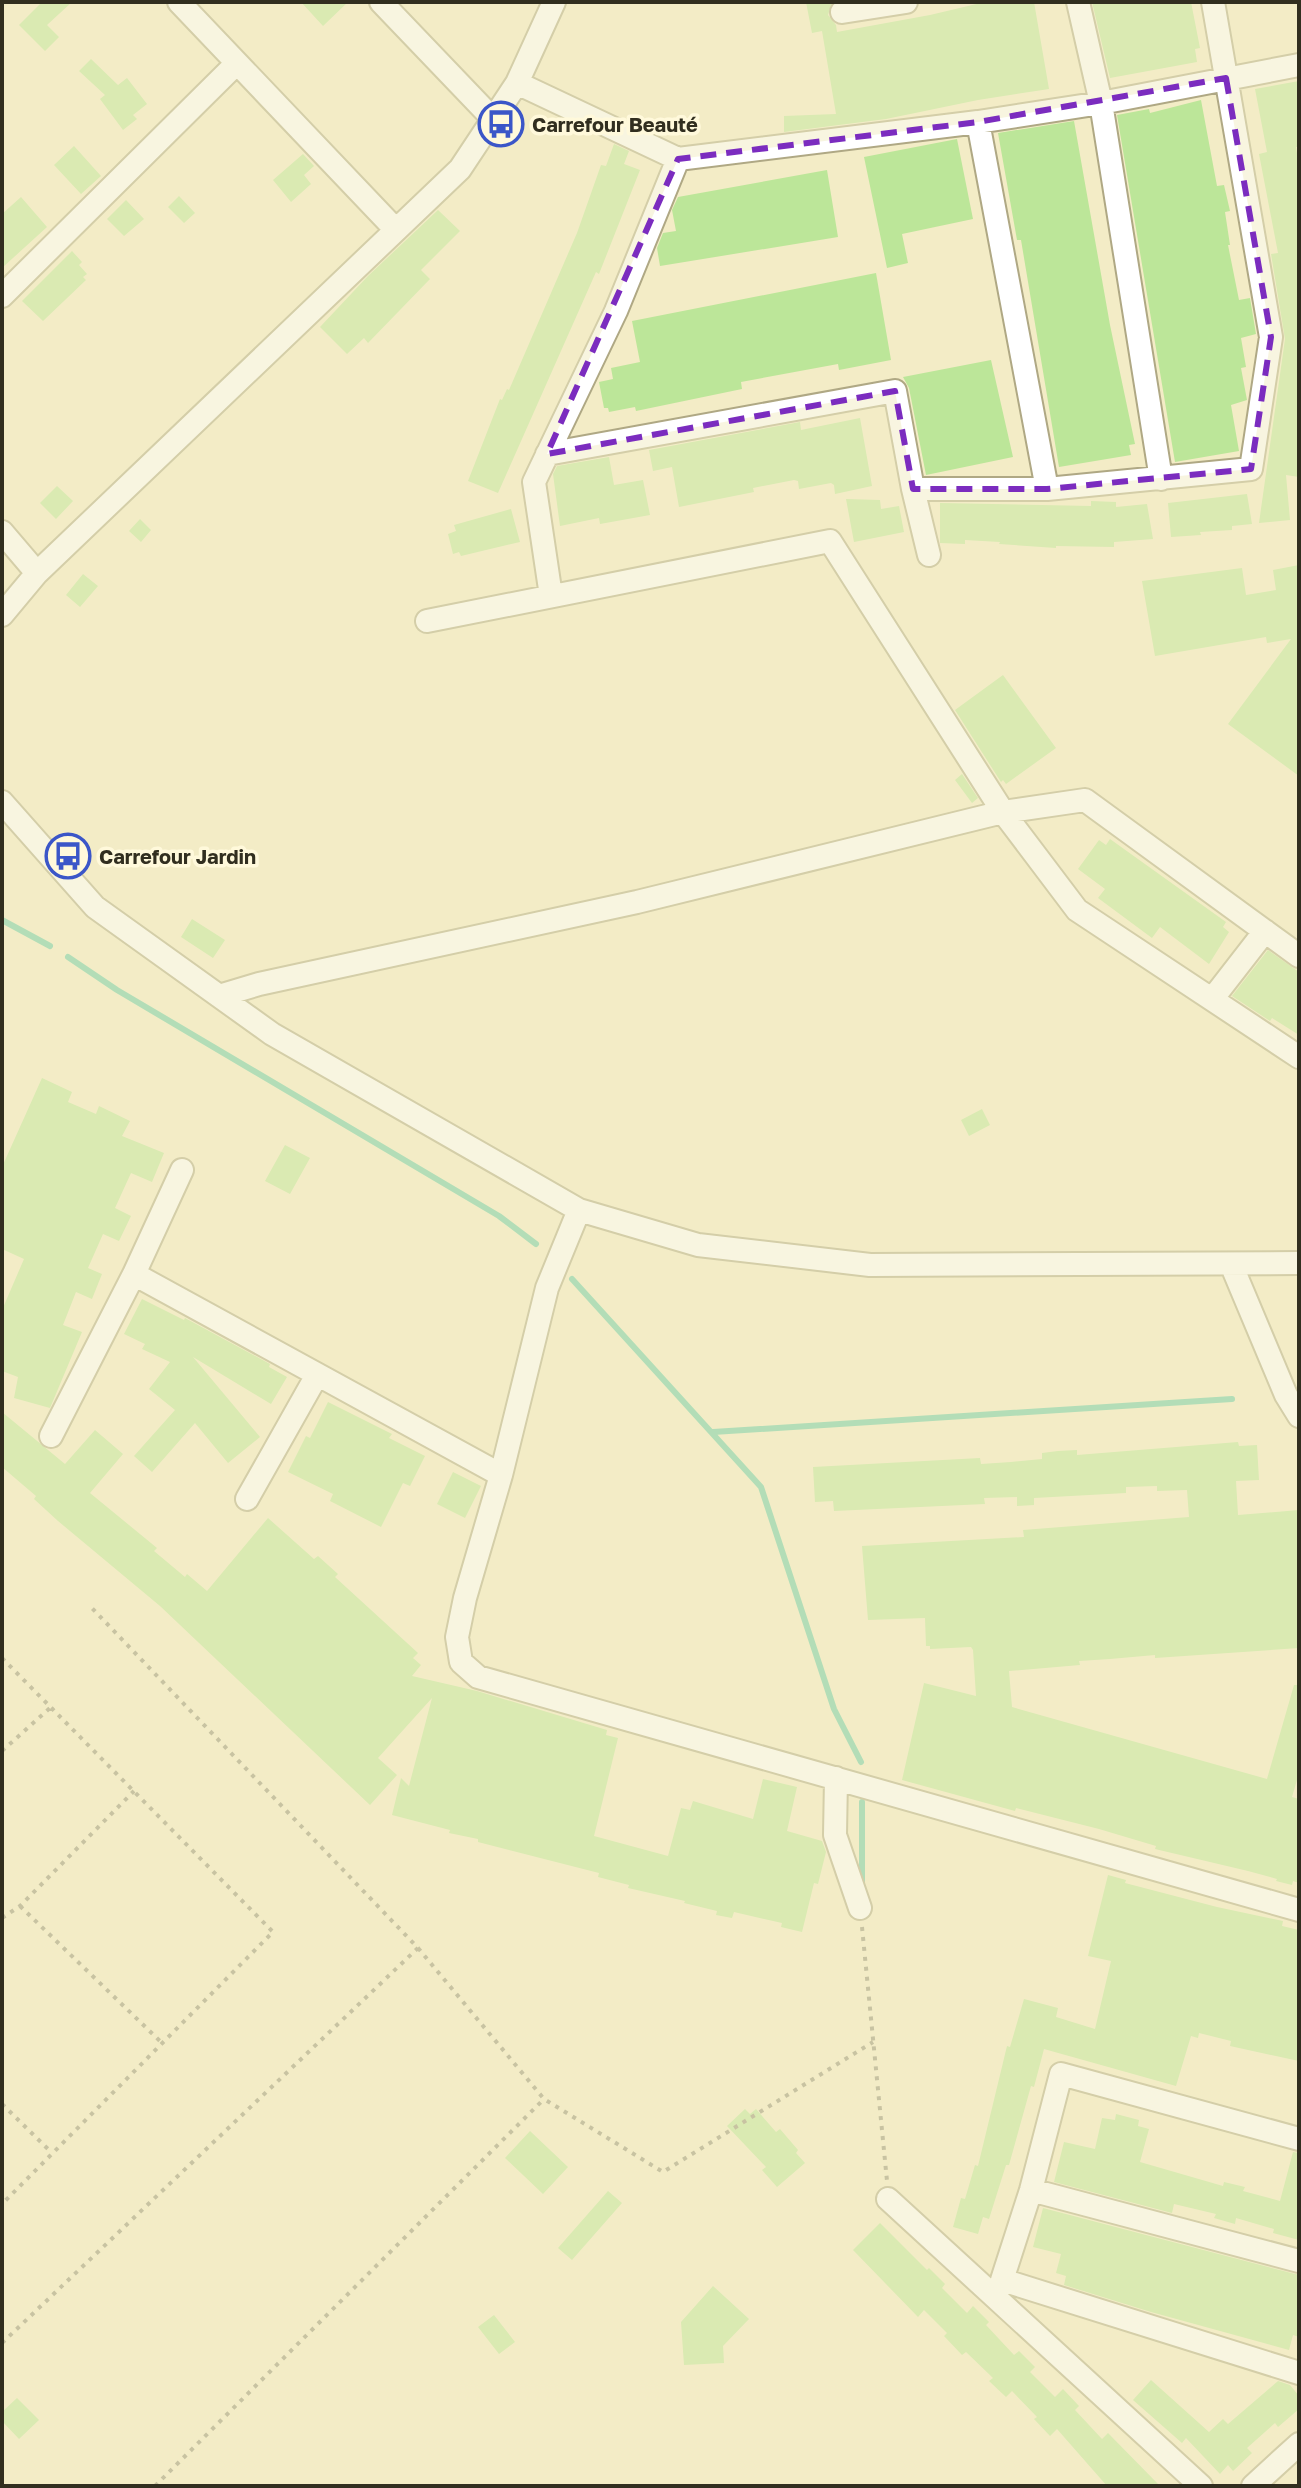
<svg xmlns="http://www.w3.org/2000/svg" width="1301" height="2488" font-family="'Golos Text',sans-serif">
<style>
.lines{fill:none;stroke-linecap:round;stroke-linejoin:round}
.stream{stroke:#67cba4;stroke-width:6}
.building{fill:#bce699}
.minor-casing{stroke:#afa884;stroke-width:26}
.path{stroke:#969176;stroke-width:4;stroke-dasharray:4 6;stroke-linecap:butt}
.minor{stroke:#fff;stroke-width:22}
.marked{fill:none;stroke:#7b2cbf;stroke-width:6;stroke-dasharray:16 10;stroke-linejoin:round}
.labels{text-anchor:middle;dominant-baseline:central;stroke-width:7;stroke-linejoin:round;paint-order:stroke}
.poi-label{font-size:20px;font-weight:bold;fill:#312e1f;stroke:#fff9db;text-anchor:start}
</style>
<rect width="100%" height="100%" fill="#f3ecc6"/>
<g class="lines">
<path class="stream" d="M2,920L50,946
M68,957L117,990L499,1216L536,1244
M572,1279L761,1487L834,1709L861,1762
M713,1432L1232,1399
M862,1885V1802"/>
</g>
<path class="building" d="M42,2H72L47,25L59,37L45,51L19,25Z
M301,2H348L323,26Z
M806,2H832L828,15L836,25L837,32L930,15L985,2H1034L1049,89L978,100L886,119L784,132V116L836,114L822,31L812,33Z
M1092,2H1191L1200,48L1195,49L1197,62L1110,78Z
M91,59L118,85L127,78L147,104L133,115L137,119L123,130L100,99L105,95L79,71Z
M1299,81V147H1296L1299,165V239H1297L1299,255V477L1286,475L1290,520L1259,523L1285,339L1271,254L1278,253L1259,154L1267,152L1255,89Z
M1201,100L1217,186L1224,185L1230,211L1225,212L1230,245H1228L1239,300L1250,298L1256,334L1241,338L1246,367L1241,368L1247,400L1231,405L1239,451L1175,462L1117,115L1149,109L1150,113Z
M1074,121L1110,325L1135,444L1129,445L1131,455L1059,467L1021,240H1017L998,133Z
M957,139L973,219L902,234L908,263L887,268L864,157Z
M614,144L629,151L624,164L640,170L599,274L596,272L498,493L468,481L500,399L502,400L507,389L509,390L577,233L601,165L606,166Z
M74,146L101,176L81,194L54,165Z
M303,154L314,166L304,175L311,184L291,202L273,180Z
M827,170L838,237L660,266L657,248L663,233L676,231L672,210L678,197Z
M179,196L195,213L184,223L168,207Z
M21,197L47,227L2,268V214Z
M126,200L144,219L124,236L107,219Z
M438,210L460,231L421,270L430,279L368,343L364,338L347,354L320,327L368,276Z
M72,251L82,262L79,265L87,274L83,277L86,280L43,321L22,301Z
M876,273L891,360L839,370L838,364L741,382L742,389L636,411L635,407L609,412L608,408H604L599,382L613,379L611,368L640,362L632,321Z
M991,360L1013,457L926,475L909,388L903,377Z
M860,418L872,486L835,494L834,485L831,483L799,489L798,481L794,480L753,488L754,492L679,507L672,467L653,471L649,450L800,422L801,430Z
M609,457L614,485L643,480L650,515L600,524L599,518L560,526L553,474L557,466Z
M57,486L73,501L56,519L40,503Z
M1247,494L1252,524L1232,526V530L1200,532L1201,535L1171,537L1168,503Z
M846,499L880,500L881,509L899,506L904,532L854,542Z
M1091,501L1116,502V507L1147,504L1153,539L1114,542V547L1056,546V548L999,544L1000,542L965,540V544L940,543V503L1091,506Z
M511,509L520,542L461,556L459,552L453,554L448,534L456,531L454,525Z
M140,519L151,530L141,542L129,531Z
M1299,565V776L1228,724L1291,639L1267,643L1266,637L1155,656L1142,581L1242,568L1246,595L1276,590L1273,570Z
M83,574L98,586L80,607L66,595Z
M1003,675L1056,748L1006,784L1003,780L1001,782L955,710Z
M962,774L978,798L972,803L955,780Z
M1110,839L1226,922L1223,927L1229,932L1209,964L1160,927L1152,938L1098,898L1105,889L1078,869L1099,840L1106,845Z
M192,919L225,940L213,958L181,937Z
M1268,950L1299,972V1035L1272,1018L1270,1021L1232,996Z
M42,1078L72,1092L68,1102L96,1114L99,1106L130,1121L122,1136L164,1153L152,1182L131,1173L115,1208L131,1216L119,1241L103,1234L88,1268L102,1274L92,1299L76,1292L63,1325L82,1332L50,1408L14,1398L18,1377L2,1371V1310L24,1259L2,1249V1167Z
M982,1109L990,1125L969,1136L961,1120Z
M285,1145L310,1158L290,1194L265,1181Z
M142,1299L184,1320L185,1318L270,1364L269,1367L287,1377L271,1404L193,1357L260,1437L228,1463L195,1423L152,1472L134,1456L175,1410L149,1389L170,1362L142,1349L145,1344L124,1334Z
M328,1402L392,1434L389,1438L425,1456L410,1486L403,1483L381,1527L330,1501L333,1494L288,1472L306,1436L310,1438Z
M2,1412L65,1464L95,1430L123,1454L90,1493L157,1548L154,1551L185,1577L187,1574L207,1591L268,1518L314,1559L318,1556L338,1574L335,1577L418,1653L413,1658L421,1665L412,1676L477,1691L607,1730L606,1735L618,1738L594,1836L668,1856L681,1808L690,1810L693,1801L753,1819L763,1779L797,1787L787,1831L822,1841L826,1852L818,1884L814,1883L802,1932L781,1927L782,1923L734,1912L732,1918L716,1915L717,1911L684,1903L685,1901L628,1888L629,1885L598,1877L599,1873L478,1842V1839L449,1833L450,1830L392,1815L401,1778L409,1786L432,1698L378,1758L397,1775L370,1805L160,1606L58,1521L34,1499L36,1496L2,1467Z
M1238,1442L1239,1446L1257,1445L1259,1480L1236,1481L1238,1515L1299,1510V1648L1155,1658V1655L1110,1659L1079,1661L1080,1665L1009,1671L1012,1707L1267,1779L1294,1685H1299V1773L1292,1797L1299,1799V1883L1293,1881L1292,1885L1276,1881L1277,1879L1248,1871L1155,1849L1156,1846L1099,1829L1016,1808L1015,1811L902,1780L924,1683L976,1696L973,1650L971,1647L930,1649V1646H926L925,1618L868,1620L862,1546L1024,1537L1023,1530L1189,1517L1187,1490L1157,1491V1486L1126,1487V1493L1034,1498V1505L1017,1506V1497L984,1498L985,1504L834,1511L833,1501L815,1502L813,1467L980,1458L981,1464L1011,1462L1042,1459V1453L1058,1451L1077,1450V1455Z
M453,1472L481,1486L465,1518L437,1504Z
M1108,1875L1126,1880L1125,1883L1217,1907L1283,1921L1282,1926L1299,1930V2061L1230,2046L1231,2041L1199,2033L1198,2038L1191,2036L1176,2086L1044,2049L1034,2087L1031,2086L1009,2165H1006L989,2219L983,2217L978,2234L953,2227L961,2198L965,2199L975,2165L978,2166L1007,2046L1010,2047L1024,1999L1058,2008L1056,2017L1095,2029L1111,1961L1088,1956Z
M745,2109L750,2114L756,2109L776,2132L780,2129L798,2150L796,2153L805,2163L777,2187L762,2170L766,2167L727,2126Z
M1116,2114L1139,2120L1138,2126L1149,2129L1140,2162L1223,2186L1224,2182L1245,2187L1243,2191L1280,2201L1293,2152L1299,2153V2240L1273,2233L1274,2229L1236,2218L1235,2224L1214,2218L1216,2214L1174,2204L1172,2213L1054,2182L1064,2142L1095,2149L1102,2118L1115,2120Z
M530,2131L568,2167L543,2194L505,2158Z
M608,2191L622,2203L572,2260L558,2248Z
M1043,2208L1299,2275V2337L1293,2335L1289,2350L1151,2312L1064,2285L1066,2276L1056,2273L1061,2254L1033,2247Z
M880,2223L927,2270L929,2268L945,2284L942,2288L967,2313L973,2306L989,2322L986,2325L1014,2355L1019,2351L1035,2367L1030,2372L1055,2397L1063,2389L1079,2406L1075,2410L1102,2439L1108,2433L1160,2486H1107L1057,2429L1050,2436L1034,2419L1037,2417L1012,2391L1006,2397L989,2381L993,2378L966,2352L962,2355L944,2336L947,2333L924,2310L918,2317L853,2250Z
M713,2286L749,2319L723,2346L724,2363L684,2365L681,2322Z
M494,2315L515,2342L499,2354L478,2327Z
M1151,2380L1209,2432L1223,2419L1228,2424L1278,2381L1290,2385L1299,2396V2409L1278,2427L1275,2423L1247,2448L1252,2453L1233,2471L1228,2465L1220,2474L1186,2438L1182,2443L1133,2400Z
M17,2398L39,2420L19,2439L2,2421V2412Z"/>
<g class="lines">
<g class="minor-casing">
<path id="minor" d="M179,2L396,230
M381,2L493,119
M1078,2L1101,103L1161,479
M842,12L906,2
M517,83L678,159L978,122L1101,103L1299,65
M978,122L1047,489
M2,296L236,64
M547,454L895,391L913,489L929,555
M913,489H1047L1251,469L1271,337L1213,2
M2,532L37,573
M551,596L534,482L616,311L678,159
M2,615L37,573L460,169L517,83L554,2
M427,621L830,541L1003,812L1077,910L1299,1057
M2,802L95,907L272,1034L579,1210L698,1245L870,1265L1299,1263
M219,996L259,984L637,902L1003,812L1085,800L1299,956
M1213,998L1265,931
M579,1210L547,1288L501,1475L465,1598L457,1637L461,1662L478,1677L1299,1910
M1231,1264L1286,1395L1299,1416
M134,1274L501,1475
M51,1436L134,1274L182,1170
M247,1499L317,1375
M836,1778L835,1835L860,1908
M1299,2139L1061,2074L1031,2190L1002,2280L1299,2373
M1031,2190L1299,2261
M888,2199L1201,2486
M1253,2486L1299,2444"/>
</g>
<path class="path" d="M2,1658L273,1932L2,2204
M2,1751L51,1707
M20,1906L162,2043
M2,1918L20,1906L134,1791
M862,1927L887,2181
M418,1948L544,2099L663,2172L873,2042
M2,2104L52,2153
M2,2343L418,1948L89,1605
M155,2486L544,2099"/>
<use href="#minor" class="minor"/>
</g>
<path d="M0 0H1301V2488H0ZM1226,78L1271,337L1251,469L1047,489H913L895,391L547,454L678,159L978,122Z" fill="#f3ecc6" fill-opacity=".55" fill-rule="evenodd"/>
<path class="marked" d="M1226,78L1271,337L1251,469L1047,489H913L895,391L547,454L678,159L978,122Z"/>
<defs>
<g id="bus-ring" transform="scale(2.3)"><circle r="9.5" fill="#fff9db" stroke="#3b56c8" stroke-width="1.5"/><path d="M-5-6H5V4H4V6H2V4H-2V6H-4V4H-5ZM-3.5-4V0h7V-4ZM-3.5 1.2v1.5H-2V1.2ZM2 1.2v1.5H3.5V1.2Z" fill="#3b56c8"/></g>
</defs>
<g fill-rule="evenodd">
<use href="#bus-ring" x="501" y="124"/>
<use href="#bus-ring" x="68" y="856"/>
</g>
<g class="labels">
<g class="poi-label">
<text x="532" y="124">Carrefour Beauté</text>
<text x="99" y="856">Carrefour Jardin</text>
</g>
</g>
<rect width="1301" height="2488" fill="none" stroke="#312e1f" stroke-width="8"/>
</svg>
